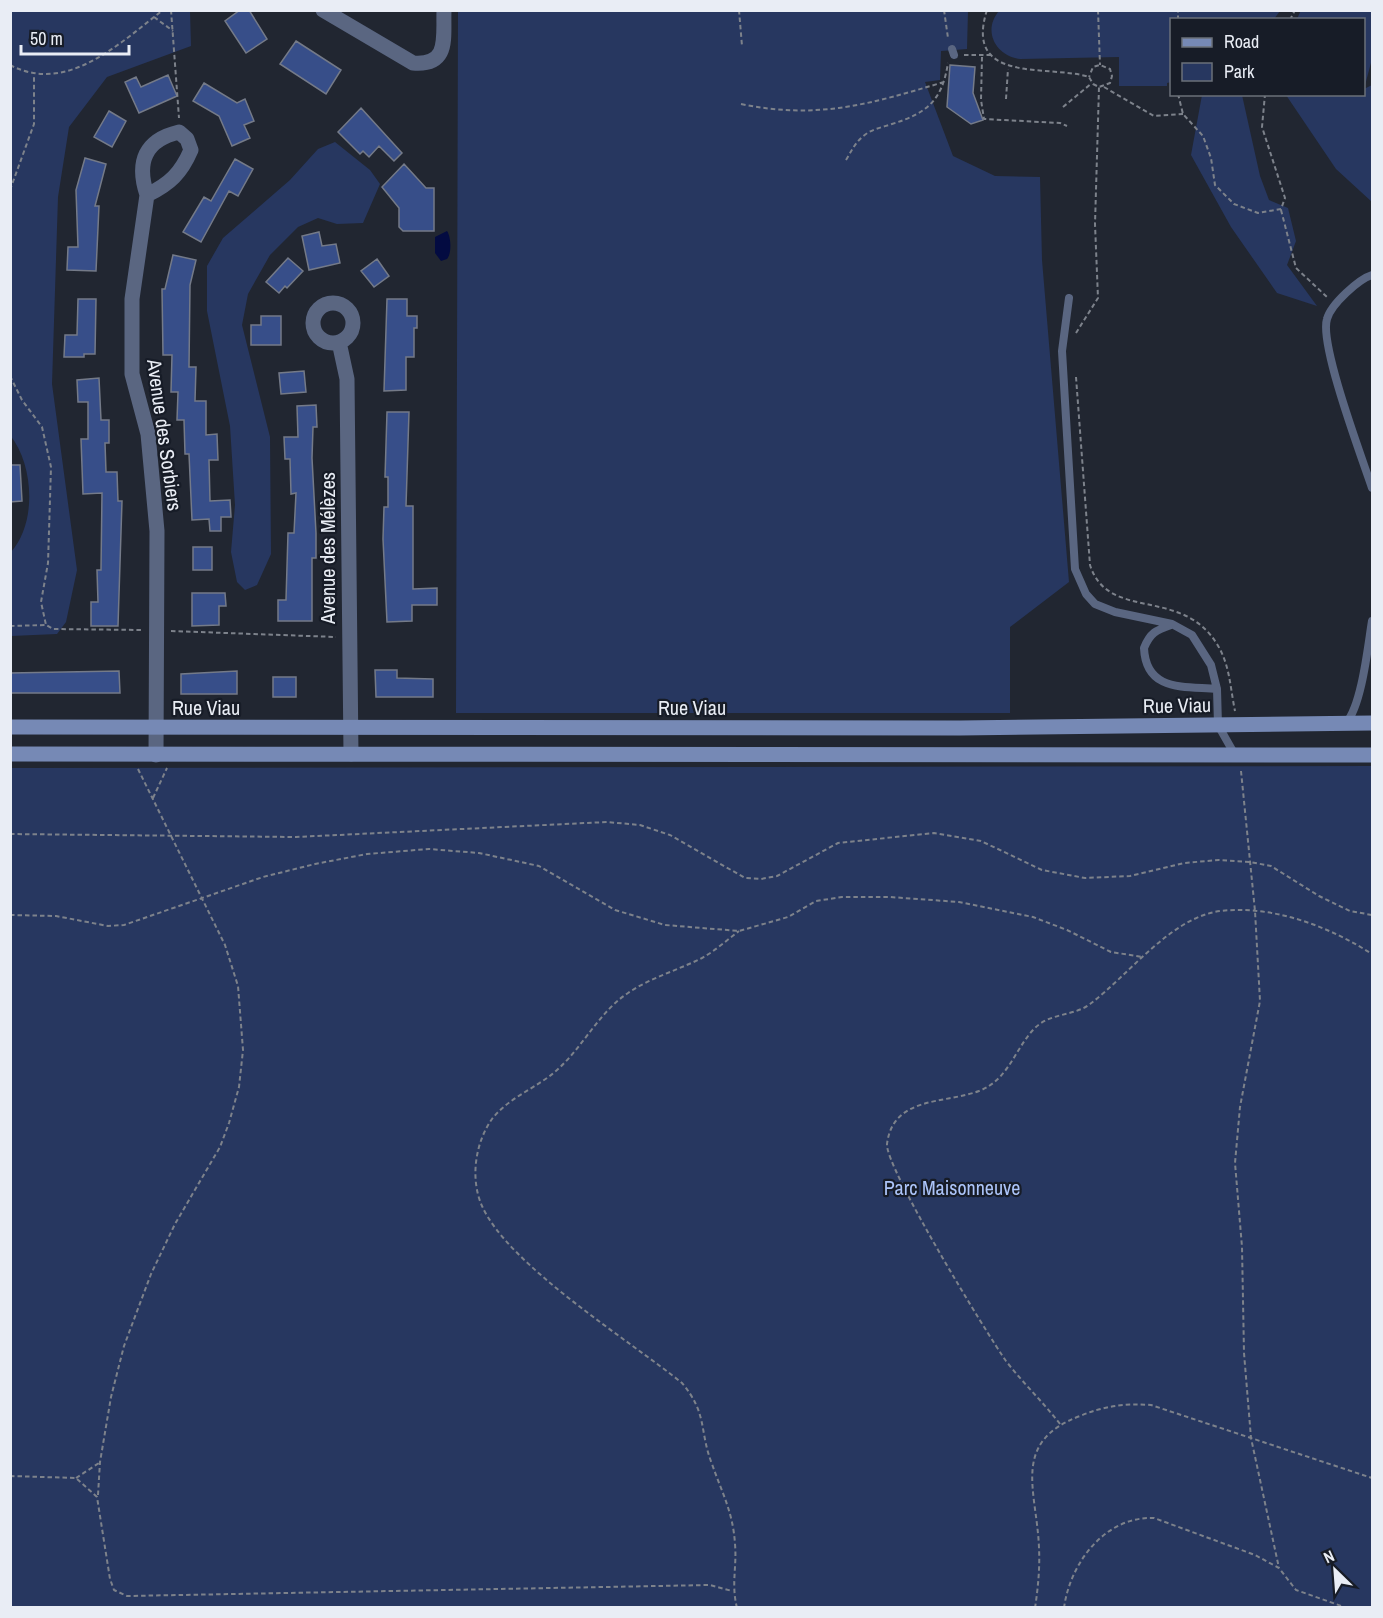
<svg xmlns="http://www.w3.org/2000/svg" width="1383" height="1618" font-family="'Archivo Narrow',sans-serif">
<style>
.green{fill:#273760}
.water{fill:#030b41}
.building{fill:#374e89;stroke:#747a88;stroke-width:1.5}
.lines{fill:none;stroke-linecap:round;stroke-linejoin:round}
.path{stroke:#7d828b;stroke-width:2;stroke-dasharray:4.5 3;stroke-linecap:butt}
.lane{stroke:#5a6681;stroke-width:8}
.street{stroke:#5a6681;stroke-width:15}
.secondary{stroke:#7689b5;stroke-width:15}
.labels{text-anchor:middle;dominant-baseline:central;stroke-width:4.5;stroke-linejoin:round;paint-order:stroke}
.street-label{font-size:20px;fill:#e9edf5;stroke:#171c27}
.park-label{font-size:20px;fill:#acc4f9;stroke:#171c27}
</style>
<rect width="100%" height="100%" fill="#212631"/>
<path class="green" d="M11,10L190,11L191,46L107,77L69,127L58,197L52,384L77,570L66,622L57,634L11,636V552C37,523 34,465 10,435Z
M1301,10L1372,11V59L1364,89L1372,85V202L1336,169L1286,95L1364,94V20L1297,19Z
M458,11H968L967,49L941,51L940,80L925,82L953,156L995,176L1040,177L1042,260L1069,582L1010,627V713H456Z
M999,11V10L1280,11L1274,19L1172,20L1171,82L1167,83V86H1119V57L1020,59C996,56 982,31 999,11Z
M1202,95H1242L1260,176L1269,200L1288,208L1296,241L1287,265L1317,306L1277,293L1231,227L1191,155Z
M335,142L370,170L380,184L363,223L337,224L318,218L298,227L270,255L248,294L242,325L270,437L271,554L257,585L245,590L237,582L231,552L235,505L230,426L207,311V266L223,238L290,180L318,149Z
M1372,766V1607H11V768Z"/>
<path class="water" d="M447,231C451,237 452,253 447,259L441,261L435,253V237Z"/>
<path class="building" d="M240,10H249L267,39L246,53L225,21Z
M296,41L341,70L326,94L280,64Z
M950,65L975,67L973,93L983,120L971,124L947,107Z
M168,75L177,96L139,113L125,82L136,77L141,87Z
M204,83L237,103L245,99L254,121L244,125L250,138L232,146L219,116L193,101Z
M361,108L402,153L394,161L379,146L369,157L363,151L360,154L338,132Z
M109,111L126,121L112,147L94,137Z
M85,158L106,164L95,206H99L96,271L67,270L68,247H78L76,190Z
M235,159L253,169L238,196L229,191L201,242L183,232L204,197L211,201Z
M404,164L426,188H434V231H403L399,227V208L382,187Z
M319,232L322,246L336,244L340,263L309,270L302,236Z
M173,255L196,260L190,285L189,367H196L195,401H206V435L217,434L218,460H209L210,501L230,500L231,517H221V531H210L209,519L192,520L189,454H185L184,420H177L178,392H171L172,355H163L162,289H165Z
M288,258L303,271L287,288L285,286L279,293L266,282Z
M377,259L389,276L374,287L361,271Z
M78,299H96L95,354H84V357H64L65,335H77Z
M387,299H407V316H417V328H414V357H406V390L384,391Z
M261,316H281V345H251V325H261Z
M304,371L306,392L281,394L279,373Z
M99,378L101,420H109V443H105L106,472H117L118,501H122L118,626H91V602H98L97,570H101L102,493L83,494L81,439H88V402H78L77,380Z
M316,405L317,427H313L312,458L316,533V558H312V621H278V600H286L288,533H294L296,493L291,494L290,459H285L284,437H298L297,406Z
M387,412H409L406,506H413V589L437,588V605H412V621L387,622L383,539L384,507H388V477H385Z
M10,465H20L22,501L10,502Z
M193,547H212V570H193Z
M192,593H225L226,606H219V625L192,626Z
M375,670H397V678L433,679V697H376Z
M119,671L120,693H10V673Z
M237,671V694H181V674Z
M273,677H296V697H273Z"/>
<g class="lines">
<path class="path" d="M171,10L179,118
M739,10L742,46
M944,10L948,38
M987,10C963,85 1049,64 1089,77L1093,84L1099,87L1110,83L1112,76L1110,69L1100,65L1093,67L1089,77
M1098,10L1100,65
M154,17L173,31
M1178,20V10
M1290,20L1295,10
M964,55H991
M982,57L981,100L984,119L1060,123L1067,126
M10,65C67,95 120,43 163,10
M1104,87L1154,116L1183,114
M1178,94L1183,114L1203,136L1211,158L1215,185L1234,204L1258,213L1281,209L1285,198L1262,127L1265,94
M1006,99L1008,69
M741,104C818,120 870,104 944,82
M1063,107L1092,83
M846,160C852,150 856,141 866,134C873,129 883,127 892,124C927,113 942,101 948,63
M10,190L34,124V75
M1281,210L1296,268L1327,297
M1076,333L1098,298L1095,224L1099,87
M10,376L22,400L42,427L51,467L48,563L41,602L46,625
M1076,377L1090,565C1108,622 1181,586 1217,644C1230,665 1230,687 1235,711
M10,626L46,625L53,629L141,630
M171,631L336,637
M1241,771L1255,911L1260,1001L1240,1107L1235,1163L1242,1247L1244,1353L1251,1438L1279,1568
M153,798L167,768
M10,834L296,837L607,822L640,825L670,835L745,878L761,879L777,876L838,843L934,833L981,841L1042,870L1085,878L1130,876L1184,863L1219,860L1250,862L1271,866L1319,896L1350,911L1372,915
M10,915L56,916L108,926L124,925L263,877L315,864L367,854L429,849L479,853L539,866L615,910L665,925L739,931L788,917L816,901L842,897H890L959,902L1033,917L1067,930L1111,952L1143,957
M1060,1424C1043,1402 1023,1383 1006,1361C987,1334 885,1167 887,1144C893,1096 944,1104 979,1091C1008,1080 1014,1051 1033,1030C1049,1012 1073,1017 1090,1004C1129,975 1170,918 1220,911C1273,905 1328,926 1372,954
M10,1476L76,1478L97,1497L110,1579L114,1590L127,1596L710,1585L732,1591
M76,1478L99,1463
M98,1495L100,1462L111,1397L124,1346L151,1274L175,1224L220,1147L229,1123L239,1087L243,1050L238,986L225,945L138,769
M737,1608C731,1584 737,1567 735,1544C733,1512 722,1493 712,1464C699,1431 708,1414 682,1383C629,1340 509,1266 482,1206C470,1179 475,1143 492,1119C509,1097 537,1088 557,1070C583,1047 599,1012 628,993C650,978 678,970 702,958C715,951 727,940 739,931
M1035,1608C1038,1588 1040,1568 1039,1548C1037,1491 1010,1442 1080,1416C1104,1406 1125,1403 1151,1405L1372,1478
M1064,1608C1070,1563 1105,1516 1154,1518L1255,1555L1279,1568L1296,1590L1347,1608"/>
<path class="lane" d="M952,49L954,55
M1372,275C1359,279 1331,304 1327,319C1319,344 1362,458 1372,488
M1069,298L1062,351L1075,569L1086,594L1095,604L1115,612L1172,624L1192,635L1211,665L1217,689L1218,725L1235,755
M1171,625C1156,630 1150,633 1144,648C1146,692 1184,686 1217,689
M1346,723C1362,705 1368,645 1372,621"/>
<path class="street" d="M323,10L413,63C450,66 443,38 444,10
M147,195C136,162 145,140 179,132L187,139L191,150C181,173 170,184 147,195L132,299V374L148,434L157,531L156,755
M313 323a20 20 0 1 1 40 0a20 20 0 1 1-40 0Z
M339,342L347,379L351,754"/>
<path class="secondary" d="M10,727L960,728L1372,723
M10,754L1372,755"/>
</g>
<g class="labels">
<g class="street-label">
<text transform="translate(165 435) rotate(82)">Avenue des Sorbiers</text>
<text transform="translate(327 548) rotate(-90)">Avenue des Mélèzes</text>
<text transform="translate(1177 705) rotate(-1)">Rue Viau</text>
<text x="206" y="707">Rue Viau</text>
<text x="692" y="707">Rue Viau</text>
</g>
<g class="park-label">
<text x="952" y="1187">Parc Maisonneuve</text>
</g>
</g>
<rect width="1383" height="1618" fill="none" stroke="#e9edf5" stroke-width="24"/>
<rect x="1170" y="18" width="195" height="78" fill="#171c27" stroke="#6b7079" stroke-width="1.5"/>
<rect x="1182" y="38" width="30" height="9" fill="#7689b5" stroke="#6b7079" stroke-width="1.5"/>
<text x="1224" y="48" font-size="18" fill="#e9edf5">Road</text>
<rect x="1182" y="63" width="30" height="18" fill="#273760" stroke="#6b7079" stroke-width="1.5"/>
<text x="1224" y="78" font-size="18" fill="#e9edf5">Park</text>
<g transform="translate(1335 1570) rotate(335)" stroke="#171c27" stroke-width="4.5" paint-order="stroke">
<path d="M0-4.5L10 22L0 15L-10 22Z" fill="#e9edf5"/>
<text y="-9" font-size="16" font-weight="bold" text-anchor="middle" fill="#e9edf5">N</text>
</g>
<path d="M21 45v9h108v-9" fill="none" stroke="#e9edf5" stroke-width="3"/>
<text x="30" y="45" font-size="18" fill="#e9edf5" stroke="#171c27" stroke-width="4.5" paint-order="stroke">50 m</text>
</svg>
